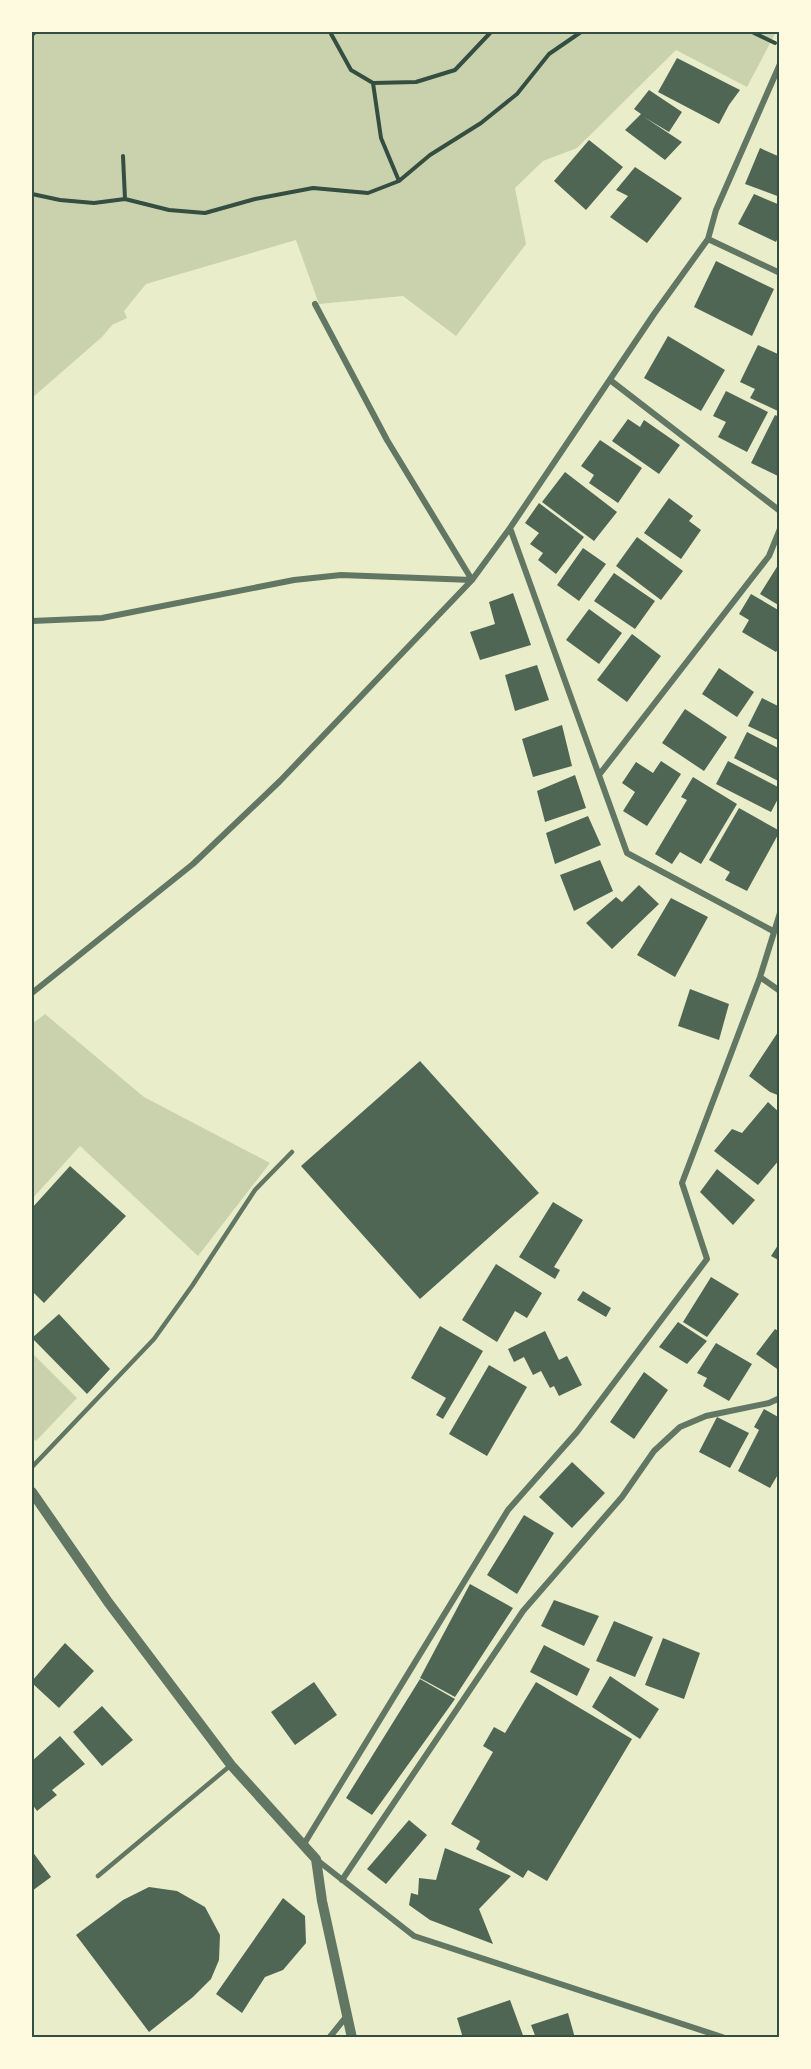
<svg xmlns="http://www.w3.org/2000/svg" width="811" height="2069" font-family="'Libre Baskerville',serif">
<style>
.green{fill:#cad2ad}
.building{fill:#4f6655}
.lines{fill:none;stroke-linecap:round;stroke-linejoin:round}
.path{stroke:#344e41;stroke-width:4}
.service{stroke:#617663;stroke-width:4.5}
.minor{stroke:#617663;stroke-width:6}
.tertiary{stroke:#617663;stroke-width:10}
.neatline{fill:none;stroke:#344e41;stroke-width:2}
</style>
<rect width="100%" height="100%" fill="#e9edc9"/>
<path class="green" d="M32,32H776L747,87L676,50L577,148L543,161L515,188L526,244L456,336L403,296L319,304L296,240L146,284L124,311L127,318L112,325L102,337L32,398Z
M45,1014L144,1097L270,1163L198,1256L80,1146L32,1199V1024Z
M32,1353L77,1398L36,1441L32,1438Z"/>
<path class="building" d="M677,58L740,90L729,105L719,124L658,92Z
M649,90L682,112L669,132L644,117L682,142L665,160L625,130L641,114L634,109Z
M589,140L623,167L586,210L554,181Z
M760,148L780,157V197L745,184Z
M635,167L682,198L647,243L610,217L628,196L616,190Z
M754,194L780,205V233L776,242L738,224Z
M716,261L774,289L752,336L694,307Z
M668,336L725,370L701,411L644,378Z
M758,345L780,355V412L750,398L755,389L740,382Z
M726,391L768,412L747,452L718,437L726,422L713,416Z
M775,415L780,417V477L751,463Z
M628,419L640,427L644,420L680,445L659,474L612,441Z
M600,440L642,468L618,503L589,483L594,475L581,466Z
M565,472L617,512L594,541L542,502Z
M669,498L693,516L689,521L701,530L681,559L644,533Z
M539,503L584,537L556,574L538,560L543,553L530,544L539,533L525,523Z
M637,537L683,571L661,600L616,566Z
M583,548L606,564L579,601L557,585Z
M780,562V606L760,594Z
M614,573L655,601L635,629L594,601Z
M513,593L531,645L480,660L470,632L495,624L489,602Z
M751,594L780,611V646L776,652L742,632L749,620L739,614Z
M589,609L622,633L599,664L566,640Z
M632,634L661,656L627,702L597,680Z
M537,665L549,700L515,711L505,675Z
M719,668L754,692L737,717L702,694Z
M762,698L780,707V741L748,726Z
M685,709L727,737L704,771L662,743Z
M562,725L572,766L533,777L522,739Z
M747,732L780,749V782L734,758Z
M661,761L681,774L647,826L623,811L635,792L622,783L636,762L653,773Z
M728,761L780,788V795L771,812L716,784Z
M575,775L586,808L545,822L537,791Z
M693,777L737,804L701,864L680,852L672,864L655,854L687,800L681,797Z
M739,808L780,831L747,891L725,880L730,872L709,860Z
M588,816L601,845L555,864L546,833Z
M600,860L613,891L574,911L560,875Z
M639,885L659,904L612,949L586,923L616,897L622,902Z
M671,898L708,917L675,977L637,955Z
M690,989L729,1004L719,1040L678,1026Z
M780,1029V1096L770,1092L749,1076Z
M420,1061L539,1193L420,1299L301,1166Z
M768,1102L780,1113V1159L758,1185L714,1151L732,1129L742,1133Z
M70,1166L126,1216L44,1303L32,1291V1208Z
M717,1169L755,1200L733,1225L700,1192Z
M553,1202L583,1220L554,1267L560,1270L555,1279L519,1257Z
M780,1242V1261L771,1256Z
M496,1264L542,1293L527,1318L515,1311L497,1342L462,1320Z
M711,1277L739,1294L707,1337L683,1322Z
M583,1291L611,1308L606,1317L577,1300Z
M59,1314L110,1369L87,1394L32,1338Z
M678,1322L707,1341L687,1364L659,1347Z
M440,1326L483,1351L443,1419L436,1415L446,1398L411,1378Z
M775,1329L780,1332V1371L756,1354Z
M545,1331L559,1360L567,1356L582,1385L559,1396L554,1386L550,1388L541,1371L533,1375L524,1357L514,1362L508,1349Z
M716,1343L752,1364L729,1401L703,1386L707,1378L697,1373Z
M489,1365L527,1387L487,1456L449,1434Z
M644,1372L668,1390L634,1439L610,1422Z
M764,1409L780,1418V1471L770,1488L738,1471L759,1430L754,1427Z
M717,1417L749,1433L730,1468L699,1452Z
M572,1462L605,1493L572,1528L539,1497Z
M524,1515L554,1533L517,1594L487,1575Z
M470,1584L513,1608L455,1697L420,1678Z
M554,1600L599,1616L584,1646L541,1626Z
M614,1621L653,1637L635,1677L596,1661Z
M663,1638L700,1653L684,1699L645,1685Z
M65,1643L94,1671L59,1708L32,1683V1681Z
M544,1645L590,1669L577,1696L530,1672Z
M610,1676L659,1709L640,1739L592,1707Z
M420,1679L455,1699L372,1815L346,1798Z
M314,1682L337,1715L295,1745L271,1712Z
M536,1682L632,1739L547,1881L528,1870L523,1878L476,1849L480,1841L451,1824L493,1752L483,1746L494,1727L505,1733Z
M102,1706L133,1740L102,1766L73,1732Z
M60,1736L85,1764L52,1790L57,1795L37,1811L32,1804V1761Z
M409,1820L427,1835L386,1884L367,1869Z
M445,1848L511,1876L479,1909L493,1944L430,1920L409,1905L411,1893L418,1895L419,1878L436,1880Z
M32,1851L51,1877L32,1891Z
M149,1887L177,1891L205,1907L220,1935L219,1960L211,1979L193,1997L149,2032L76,1935L123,1900Z
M283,1898L305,1916L306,1943L283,1970L265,1977L242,2013L216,1994Z
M510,2000L524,2038H463L457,2018Z
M568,2013L575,2038H536L531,2025Z"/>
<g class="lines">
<path class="path" d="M330,32L351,70L373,83L416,82L455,70L491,32
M752,32L775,43
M32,35L35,32
M373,83L381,138L399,181
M123,156L125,199
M32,194L60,200L94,203L125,199L169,210L205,213L255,199L313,188L368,193L399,181L430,155L481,123L517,94L549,54L581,32"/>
<path class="service" d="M32,1467L154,1339L192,1286L255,1190L292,1152
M98,1876L231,1765"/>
<path class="minor" d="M708,239L780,273
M315,304L387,440L472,580
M610,380L780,511
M510,528L627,853L773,931
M32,621L102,618L294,580L341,575L472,580
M599,775L769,556L780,529
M760,977L780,991
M32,993L193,864L280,781L472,580L510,528L654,314L708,239L716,210L780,64
M304,1844L508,1510L577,1432L707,1259L682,1183L760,977L780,913
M317,1860L414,1936L725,2038
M342,1880L523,1611L622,1497L654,1451L680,1427L706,1416L769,1403L780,1398
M329,2038L346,2017"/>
<path class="tertiary" d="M32,1492L108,1602L231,1765L316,1859L322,1901L352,2038"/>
</g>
<rect width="811" height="2069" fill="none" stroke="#fefae0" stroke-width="66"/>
<rect x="33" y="33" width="745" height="2003" class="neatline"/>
</svg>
